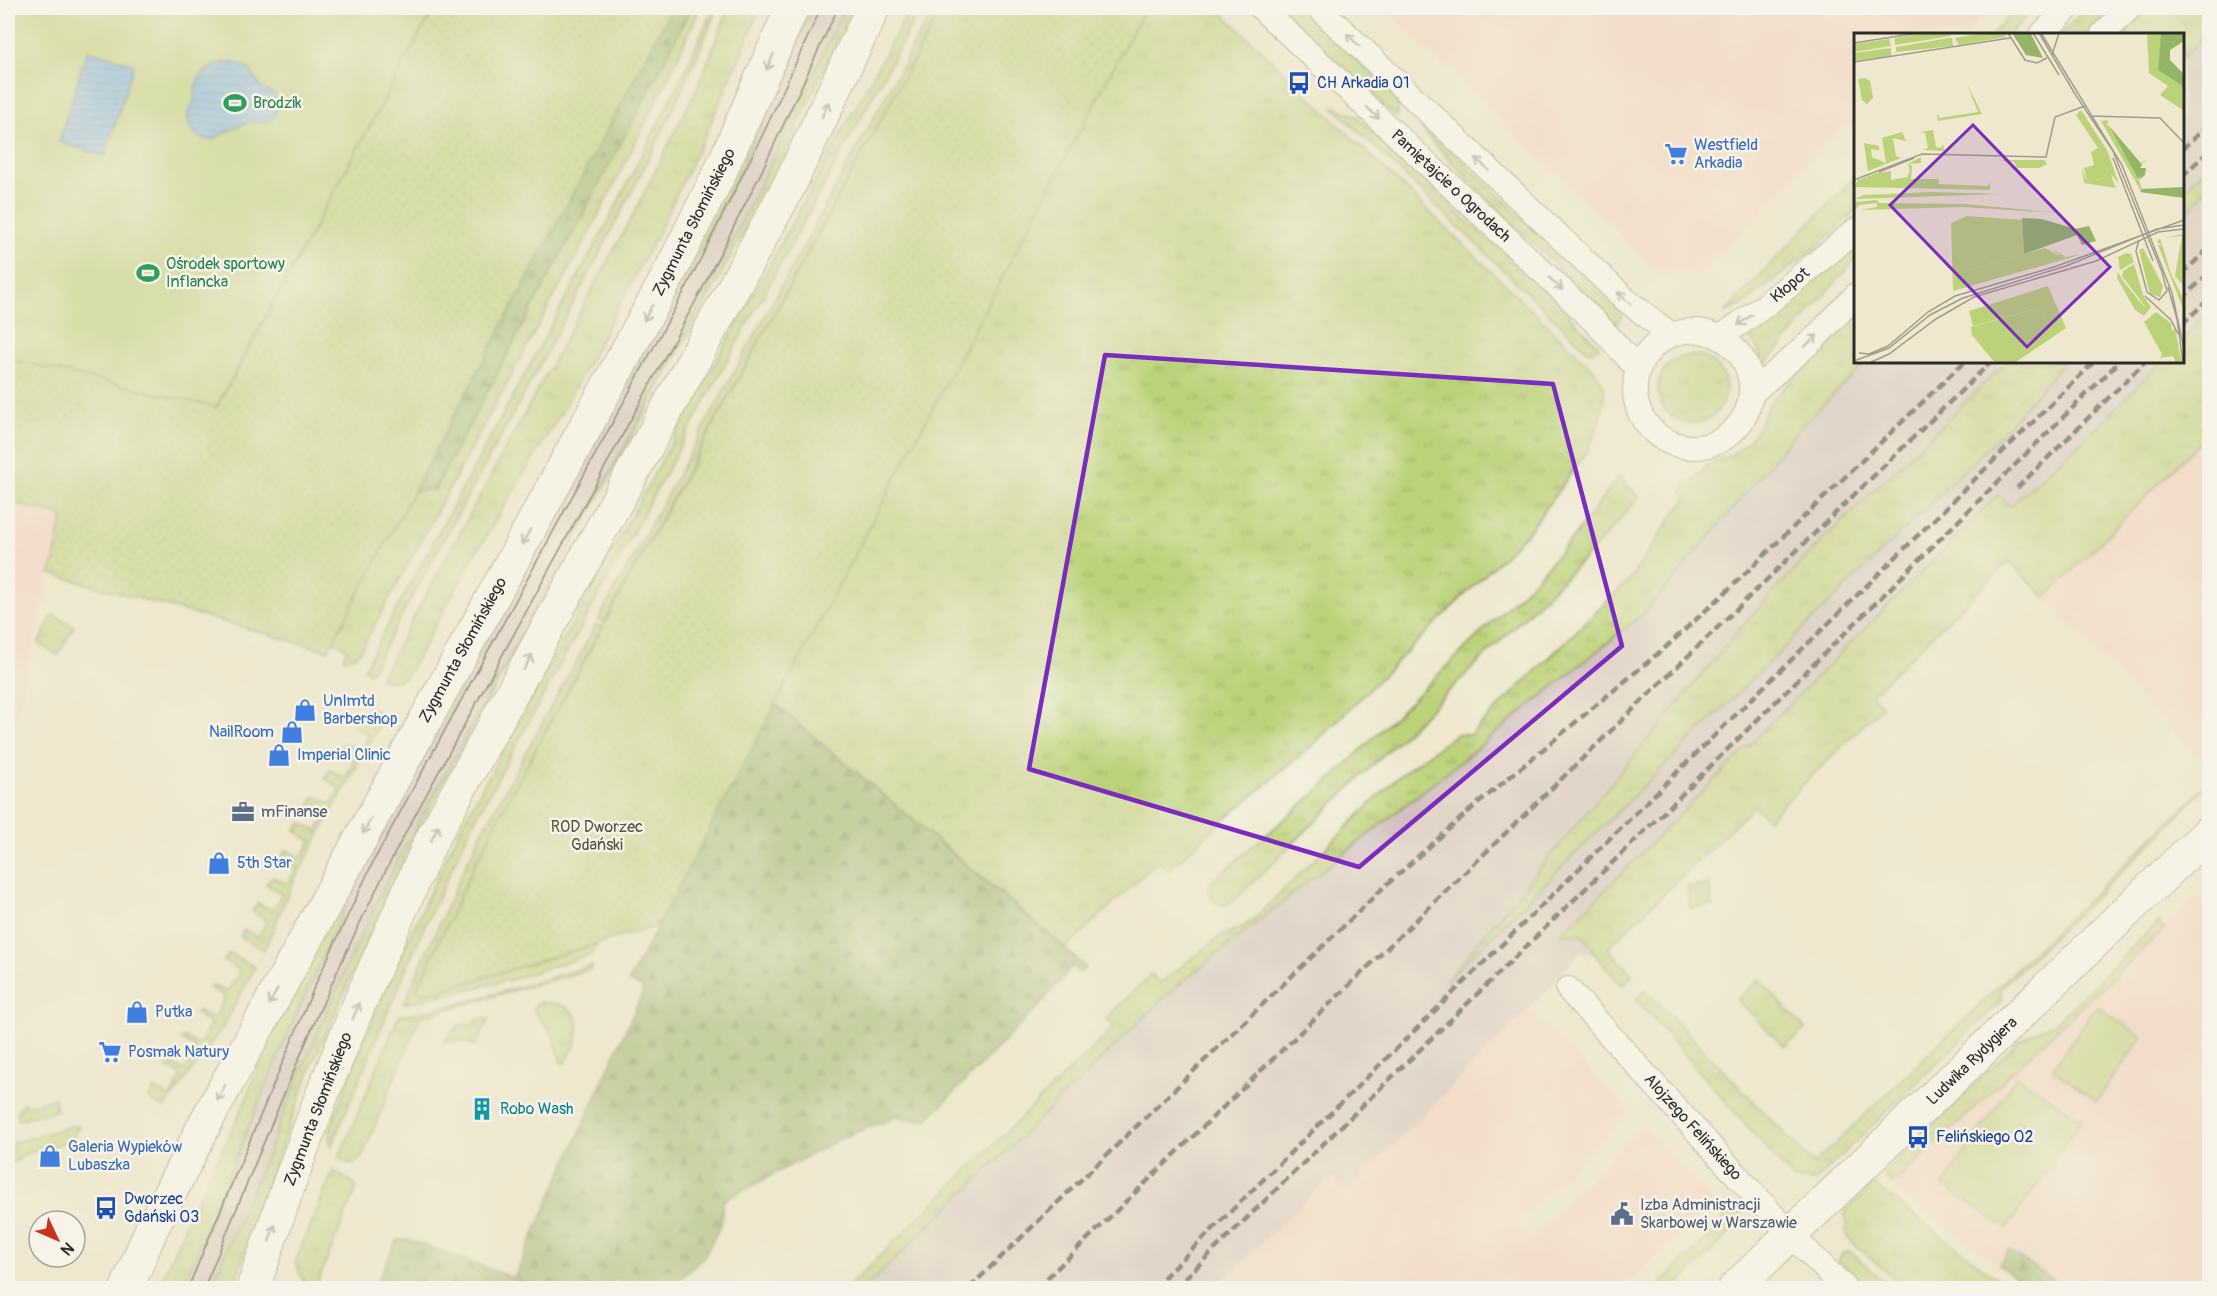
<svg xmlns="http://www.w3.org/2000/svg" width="2217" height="1296" font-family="Pangolin,sans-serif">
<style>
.built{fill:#f6d1c5}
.railway{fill:#d1bfbf}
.grass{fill:url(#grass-tufts);stroke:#737f52;stroke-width:1.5}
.forest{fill:url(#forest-firs);stroke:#60704a;stroke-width:1.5}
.garden{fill:url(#garden-dots);stroke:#737f52;stroke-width:1.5}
.pitch{fill:#bbd378;stroke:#737f52;stroke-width:1.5}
.water{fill:url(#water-rules);stroke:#52708b;stroke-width:1.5}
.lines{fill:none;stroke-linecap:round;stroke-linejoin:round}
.street-casing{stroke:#8d897c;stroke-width:26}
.secondary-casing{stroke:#8d897c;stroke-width:35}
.street{stroke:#fff;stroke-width:24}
.secondary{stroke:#fff;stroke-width:33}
.tram{stroke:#2b2b2b;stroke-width:1.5}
.rail{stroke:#2b2b2b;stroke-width:4.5;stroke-dasharray:9 4.5;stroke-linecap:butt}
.oneway{stroke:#a0a0a0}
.marked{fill:none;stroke:#7b2cbf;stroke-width:4.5;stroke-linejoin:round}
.labels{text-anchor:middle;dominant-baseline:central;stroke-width:5;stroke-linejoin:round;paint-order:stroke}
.transit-label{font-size:16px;fill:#164399;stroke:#f7f3e8;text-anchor:start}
.leisure-label{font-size:16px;fill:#27864d;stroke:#f7f3e8;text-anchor:start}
.shop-label{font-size:16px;fill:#366cbe;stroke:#f7f3e8;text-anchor:start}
.street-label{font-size:16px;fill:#2b2b2b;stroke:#f7f3e8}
.service-label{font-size:16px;fill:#4e5e75;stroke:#f7f3e8;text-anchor:start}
.park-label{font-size:16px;fill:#4f553e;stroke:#f7f3e8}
.culture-label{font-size:16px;fill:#0d838f;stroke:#f7f3e8;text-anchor:start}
.inset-road{fill:none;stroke:#a19c8d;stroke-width:1.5}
.view{fill:#7b2cbf;fill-opacity:0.15;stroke:#7b2cbf;stroke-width:3}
.inset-edge{fill:none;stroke:#2b2b2b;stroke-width:3}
</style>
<defs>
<pattern id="grass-tufts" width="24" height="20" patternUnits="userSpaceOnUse" patternTransform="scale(1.5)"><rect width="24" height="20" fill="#bbd378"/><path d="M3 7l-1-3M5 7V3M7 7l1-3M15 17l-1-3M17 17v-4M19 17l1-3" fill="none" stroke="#a1b568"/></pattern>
<pattern id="forest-firs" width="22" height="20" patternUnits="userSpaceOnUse" patternTransform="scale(1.5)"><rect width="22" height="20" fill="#94b568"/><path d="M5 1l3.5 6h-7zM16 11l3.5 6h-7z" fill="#799356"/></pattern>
<pattern id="garden-dots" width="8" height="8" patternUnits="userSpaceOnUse" patternTransform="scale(1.5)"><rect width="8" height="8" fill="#bbd378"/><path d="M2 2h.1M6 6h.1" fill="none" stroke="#a1b568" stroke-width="1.8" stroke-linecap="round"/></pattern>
<pattern id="water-rules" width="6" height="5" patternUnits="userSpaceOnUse" patternTransform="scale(1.5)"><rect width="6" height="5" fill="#7ab5eb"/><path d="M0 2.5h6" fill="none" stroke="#6493bf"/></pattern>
</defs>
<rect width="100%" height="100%" fill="#f7f3e8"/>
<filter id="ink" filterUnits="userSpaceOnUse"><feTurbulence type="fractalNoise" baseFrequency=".0167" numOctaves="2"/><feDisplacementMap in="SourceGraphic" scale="12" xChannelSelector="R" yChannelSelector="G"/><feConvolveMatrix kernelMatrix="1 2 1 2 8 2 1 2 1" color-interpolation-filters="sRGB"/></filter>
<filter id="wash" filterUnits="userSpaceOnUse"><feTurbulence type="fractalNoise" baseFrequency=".008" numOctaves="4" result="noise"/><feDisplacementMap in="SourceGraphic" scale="24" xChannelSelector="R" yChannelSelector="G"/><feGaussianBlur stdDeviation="1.35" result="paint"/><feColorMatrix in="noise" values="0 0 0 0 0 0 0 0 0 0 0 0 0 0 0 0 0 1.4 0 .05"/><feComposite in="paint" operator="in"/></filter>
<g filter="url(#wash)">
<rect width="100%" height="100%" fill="#efe7ce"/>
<path class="built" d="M1384,8H1990L1964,34H1856L1855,131L1846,122L1702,273H1659Z
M2209,433L2210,765L2207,768L2045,598Z
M8,502L63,515L8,756Z
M2196,895L2209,906V1288H2065L2009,1251L1999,1265L1891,1188L1902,1175L2170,923Z
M1527,1007L1630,1111L1516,1225L1521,1231L1529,1238L1643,1125L1714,1201L1624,1288H1215L1331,1176L1346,1190L1415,1124Z"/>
<path class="railway" d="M814,8H844L745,219L664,372L418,822L415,832L407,843L372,910L340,980L336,992L316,1035L272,1141L269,1153L263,1163L210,1288H182L303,999L348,899L390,819L683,283L759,129Z
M2209,8V433L2045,598L2009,561L1608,948L1593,952H1580L1546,991L1415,1124L1346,1191L1331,1176L1215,1288H848L1154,988L1222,935L1241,928L1255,919L1460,735H1470L1631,578L1673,515L1687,498L1856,362H2182V34Z"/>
<path class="grass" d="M691,8H700L673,68L595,222L361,650L355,656L343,659L347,648L333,641L414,491L435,489L643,102Z
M713,8H717C683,97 637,181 593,266C521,402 445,537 370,673L364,669L605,227L684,73Z
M729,8H761L707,131L659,231L564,408L477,551L409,672C402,682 392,683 380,679L635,211L697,88Z
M806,8H814L794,49L791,62L722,207L683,283L390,819C310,970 248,1130 182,1288H158L188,1219L244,1105L264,1048Z
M844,8H852L770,185L457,757L406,854L314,1060L279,1153L233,1288H210L263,1163L269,1153L272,1141C314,1040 356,940 407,843L414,834L418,822C565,553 718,287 844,8Z
M910,8H921L470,829L421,934L331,1147L329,1136L331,1127C367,1022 416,921 464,821Z
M934,8H942L604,622L598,621Z
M1145,8H1217L1594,370C1597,375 1603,382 1604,388C1607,403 1594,436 1588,450L1530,530L1314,744L1214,828L1169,870L1157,862L1066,948L775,704Z
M1281,8H1302L1397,98L1398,116H1395Z
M2017,8H2035L2010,34H1992Z
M2086,8H2112L2086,34H2061Z
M2148,8H2209V32L2183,57L2182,34H2122Z
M1332,106L1356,116L1455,210L1506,255L1563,309L1599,346L1592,352L1588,351Z
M1422,122L1623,314L1616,325L1595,302L1501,213L1428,137L1420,125Z
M2209,165V185L2183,218V191Z
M1855,176V210L1836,231L1785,272L1742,305L1724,313Z
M1855,248V260C1824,294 1796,330 1765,364L1762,363L1757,347L1750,338V335Z
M2209,313V433L2045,598L2009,561L1872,694L1882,707L1768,819L1754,806L1608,948L1633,975L1622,986L1593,952V948L1581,934H1561L1998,495L2010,506L2094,430L2161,362H2182L2183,340Z
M1855,314L1856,362H1867L1802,425L1680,572L1643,614L1481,745L1188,977L1165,997L865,1288H847L1114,1027L1106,1018L1151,974L1160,983L1222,935L1241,928L1254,919L1399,776L1456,734L1470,735L1631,578L1673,515L1687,499L1681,491L1709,464L1733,454L1749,440L1759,426L1769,404Z
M1658 389a34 34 0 1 1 68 0a34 34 0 1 1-68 0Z
M2007,362H2064L1999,436L1445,982L1751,616L1824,539Z
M1619,476L1639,497L1596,547L1236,899L1226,905L1215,902C1208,894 1207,889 1213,880L1326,784L1534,581L1576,534Z
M53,615L74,626L58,655L38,644Z
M596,625L602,626L496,822L490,818Z
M370,708L379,711L380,724L294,881L264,950L240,936L244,930L258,937L267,921L252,911L258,903L273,910L282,894L266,884L272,877L288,884L296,868L281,858L286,850L302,857L311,841L295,831L297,828L300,830L301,827L298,826L301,823L317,831L325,815L310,804L315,796L331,804L340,788L324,778L330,770L345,778L354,761L339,752L344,743L360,751L369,735L354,727L362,712Z
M2209,783L2160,835L2001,988V1001L1815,1181L1793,1179L1636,999L1645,989L1814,1164Z
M487,822L495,826L480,856H478L417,989L432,993L597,944L592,954L510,980L404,1004L459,879Z
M1709,884L1712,905L1690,908L1687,887Z
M2158,922L2164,929L1892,1185L1883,1174L2020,1040L2056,1022Z
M229,953L255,967L223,1027L165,1108L148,1099L154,1089L171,1097L181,1077L180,1074L168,1068L167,1065L169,1063L183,1070L186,1069L195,1051V1048L181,1039L184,1037L197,1044L200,1043L210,1025L209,1022L197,1015L196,1013L199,1011L211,1018L215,1016L224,999L223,995L210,988L211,985L226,991L229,990L239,973L238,969L224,961Z
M592,965V969L420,1017L362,1157L352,1165L339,1158L399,1016L456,1005Z
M1759,979L1805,1029L1785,1047L1737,1000Z
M541,1002C547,1003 555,1003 561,1005C589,1014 577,1046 565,1063H562L560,1060L554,1037L533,1010L536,1004Z
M483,1019H489L476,1045L462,1041L444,1042L457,1026Z
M55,1098L56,1111L18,1120L17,1112L23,1103L28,1106Z
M72,1126H79L71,1141L21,1155L19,1160L8,1163V1144Z
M333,1171L355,1184L357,1188L315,1288H306L295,1262Z
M1873,1184L2010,1288H1906L1903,1286L1847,1238L1845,1212Z
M1731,1204L1741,1214L1742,1221L1675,1288H1656L1722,1224V1213Z
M1844,1252H1850L1892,1288H1867L1837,1261Z"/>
<path class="forest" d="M672,8H691L643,102L434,490L414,491Z
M775,704L1086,967L1080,973L1072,966L1040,1005L926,1121L897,1117L842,1138L723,1201L721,1225L703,1258L671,1288H642L617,1279L605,1288H374L397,1240H410L514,1278L642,994V987L628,982Z
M2009,1250L2011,1252L2065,1288H2032L1999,1265Z"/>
<path class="garden" d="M434,8H672L328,651L51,574L63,516L8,502V359L217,407Z
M942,8H1145L662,918L653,927L432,993H422L417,989L479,855H481L496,822Z"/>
<path class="pitch" d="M8,8H434L216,407L8,359Z
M2097,1006L2142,1037L2097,1101L2052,1069Z
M2017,1076L2082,1120L2007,1228L1943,1185Z"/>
<path class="water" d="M87,50L134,64L105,156L59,142Z
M227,62L240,64L251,71L261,88L274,94C284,112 270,128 251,121C244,126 237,126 230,130C218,137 206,147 193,131C189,126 187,119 188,113C189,108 193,105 194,101C196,97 194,91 195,87C200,71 213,65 227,62Z"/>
</g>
<g filter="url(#ink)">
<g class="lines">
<g class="street-casing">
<path id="street" d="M1261,8L1560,288L1601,328L1638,369
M1319,8L1626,300L1670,334
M2042,34L2068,8
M2103,34L2129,8
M1635 389a58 58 0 1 1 116 0a58 58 0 1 1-116 0Z
M1721,337L1763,307L1856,230
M1752,393L1815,338L1856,295
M1568,989L1790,1234L1845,1288"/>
</g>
<g class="secondary-casing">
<path id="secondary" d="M127,1288L151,1230L208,1118L668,276L721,170L792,8
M253,1288L290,1181L324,1090L360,1002L431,841L789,186L873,8
M1735,1288L2210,831"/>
</g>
<use href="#street" class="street"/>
<use href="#secondary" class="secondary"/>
<path class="tram" d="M188,1288L316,983L373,862L687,286L764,132L821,8
M204,1288C268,1134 328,977 407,830L700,293L759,177L838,8"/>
<path class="rail" d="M2182,149L2210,123
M2182,176L2210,150
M2182,274L2210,247
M2182,299L2210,272
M2182,324L2210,298
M2017,488L2145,362
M969,1288L1383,888L1469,811L1667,646L1727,591L1964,362
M1037,1288L1991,362
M1153,1288L2094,362
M1175,1288L1654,822L2119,362"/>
</g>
<defs><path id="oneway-shaft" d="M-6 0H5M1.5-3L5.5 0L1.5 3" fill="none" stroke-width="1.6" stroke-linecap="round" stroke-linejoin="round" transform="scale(1.5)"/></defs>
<g class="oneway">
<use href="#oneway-shaft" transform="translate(1353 40) rotate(-136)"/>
<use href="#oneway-shaft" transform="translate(770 62) rotate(113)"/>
<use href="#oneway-shaft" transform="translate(825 110) rotate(-65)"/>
<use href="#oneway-shaft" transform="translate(1373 113) rotate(43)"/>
<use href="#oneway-shaft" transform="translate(1482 164) rotate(-137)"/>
<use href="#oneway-shaft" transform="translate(1556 284) rotate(43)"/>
<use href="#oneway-shaft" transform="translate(1624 298) rotate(-138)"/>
<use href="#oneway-shaft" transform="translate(648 313) rotate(119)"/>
<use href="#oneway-shaft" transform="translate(1745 320) rotate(145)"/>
<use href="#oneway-shaft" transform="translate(1811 341) rotate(-43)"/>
<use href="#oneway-shaft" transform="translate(526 537) rotate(119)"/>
<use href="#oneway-shaft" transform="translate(528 662) rotate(-61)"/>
<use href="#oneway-shaft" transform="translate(367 826) rotate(119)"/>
<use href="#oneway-shaft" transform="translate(435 833) rotate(-63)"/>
<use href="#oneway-shaft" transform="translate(273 997) rotate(119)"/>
<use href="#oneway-shaft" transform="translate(356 1011) rotate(-68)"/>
<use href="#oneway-shaft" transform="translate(221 1093) rotate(118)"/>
<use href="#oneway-shaft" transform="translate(272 1233) rotate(-71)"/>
</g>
</g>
<path d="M0 0H2217V1296H0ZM1105,355L1553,384L1622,646L1359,867L1029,769Z" fill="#efe7ce" fill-opacity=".55" fill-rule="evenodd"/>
<path class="marked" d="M1105,355L1553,384L1622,646L1359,867L1029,769Z"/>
<defs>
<g id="bus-bare" transform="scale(1.8)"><path d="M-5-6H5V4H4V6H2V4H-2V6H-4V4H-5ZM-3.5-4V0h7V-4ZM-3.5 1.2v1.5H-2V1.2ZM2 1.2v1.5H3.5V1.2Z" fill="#1a4fb4" stroke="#f7f3e8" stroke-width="2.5" paint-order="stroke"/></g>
<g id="stadium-bare" transform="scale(1.8)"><path d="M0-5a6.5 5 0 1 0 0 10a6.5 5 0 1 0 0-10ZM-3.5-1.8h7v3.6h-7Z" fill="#2e9e5b" stroke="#f7f3e8" stroke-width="2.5" paint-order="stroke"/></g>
<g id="supermarket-bare" transform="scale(1.8)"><path d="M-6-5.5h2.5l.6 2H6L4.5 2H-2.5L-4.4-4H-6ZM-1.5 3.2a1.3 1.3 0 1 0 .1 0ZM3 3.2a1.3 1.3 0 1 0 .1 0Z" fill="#3f7fe0" stroke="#f7f3e8" stroke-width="2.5" paint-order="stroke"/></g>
<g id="shop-bare" transform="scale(1.8)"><path d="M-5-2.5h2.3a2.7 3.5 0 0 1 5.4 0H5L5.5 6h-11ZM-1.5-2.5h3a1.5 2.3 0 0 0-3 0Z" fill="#3f7fe0" stroke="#f7f3e8" stroke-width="2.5" paint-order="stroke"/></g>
<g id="office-bare" transform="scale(1.8)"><path d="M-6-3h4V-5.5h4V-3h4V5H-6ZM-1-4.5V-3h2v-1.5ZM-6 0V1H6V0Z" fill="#5c6f8a" stroke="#f7f3e8" stroke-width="2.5" paint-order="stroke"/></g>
<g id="building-bare" transform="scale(1.8)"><path d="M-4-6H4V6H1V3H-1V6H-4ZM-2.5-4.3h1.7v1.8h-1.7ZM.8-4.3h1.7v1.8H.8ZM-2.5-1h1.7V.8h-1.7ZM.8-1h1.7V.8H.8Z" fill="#0f9aa8" stroke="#f7f3e8" stroke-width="2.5" paint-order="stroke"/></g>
<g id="civic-bare" transform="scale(1.8)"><path d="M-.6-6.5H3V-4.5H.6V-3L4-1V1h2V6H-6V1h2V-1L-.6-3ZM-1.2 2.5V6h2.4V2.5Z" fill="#5c6f8a" stroke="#f7f3e8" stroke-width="2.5" paint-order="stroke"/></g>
</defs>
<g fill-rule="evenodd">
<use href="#bus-bare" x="1299" y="83"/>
<use href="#stadium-bare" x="235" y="103"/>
<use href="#supermarket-bare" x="1676" y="154"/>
<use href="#stadium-bare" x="148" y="273"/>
<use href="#shop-bare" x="305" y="710"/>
<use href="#shop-bare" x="292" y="732"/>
<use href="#shop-bare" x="279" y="755"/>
<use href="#office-bare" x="243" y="812"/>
<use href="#shop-bare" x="219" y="863"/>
<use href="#shop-bare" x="137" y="1012"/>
<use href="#supermarket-bare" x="110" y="1052"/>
<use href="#building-bare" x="482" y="1109"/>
<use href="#bus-bare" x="1918" y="1137"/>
<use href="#shop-bare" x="50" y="1156"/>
<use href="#bus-bare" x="106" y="1208"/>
<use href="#civic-bare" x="1622" y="1214"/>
</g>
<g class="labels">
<g class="transit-label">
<text x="1317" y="83">CH Arkadia 01</text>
<text x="1936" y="1137">Felińskiego 02</text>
<text x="124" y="1199">Dworzec<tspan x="124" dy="18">Gdański 03</tspan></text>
</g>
<g class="leisure-label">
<text x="253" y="103">Brodzik</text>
<text x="166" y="264">Ośrodek sportowy<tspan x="166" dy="18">Inflancka</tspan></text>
</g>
<g class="shop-label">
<text x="1694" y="145">Westfield<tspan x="1694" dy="18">Arkadia</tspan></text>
<text x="323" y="701">Unlmtd<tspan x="323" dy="18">Barbershop</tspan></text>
<text x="274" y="732" text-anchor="end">NailRoom</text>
<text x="297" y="755">Imperial Clinic</text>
<text x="237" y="863">5th Star</text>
<text x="155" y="1012">Putka</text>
<text x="128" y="1052">Posmak Natury</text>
<text x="68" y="1147">Galeria Wypieków<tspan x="68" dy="18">Lubaszka</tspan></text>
</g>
<g class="street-label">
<text transform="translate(1451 186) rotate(43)">Pamiętajcie o Ogrodach</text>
<text transform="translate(694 222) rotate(-63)">Zygmunta Słomińskiego</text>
<text transform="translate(1790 285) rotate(-40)">Kłopot</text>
<text transform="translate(463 650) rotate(-61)">Zygmunta Słomińskiego</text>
<text transform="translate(1972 1061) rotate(-44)">Ludwika Rydygiera</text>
<text transform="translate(318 1109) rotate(-69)">Zygmunta Słomińskiego</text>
<text transform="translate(1693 1127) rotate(48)">Alojzego Felińskiego</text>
</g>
<g class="service-label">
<text x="261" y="812">mFinanse</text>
<text x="1640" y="1205">Izba Administracji<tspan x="1640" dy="18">Skarbowej w Warszawie</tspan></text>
</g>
<g class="park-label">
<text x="597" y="827">ROD Dworzec<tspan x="597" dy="18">Gdański</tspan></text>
</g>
<g class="culture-label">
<text x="500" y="1109">Robo Wash</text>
</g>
</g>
<g transform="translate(1854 33)">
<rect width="330" height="330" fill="#efe7ce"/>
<path d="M69,0H96L97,3L41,12V5ZM128,0H151L152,4L105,12L101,5ZM293,0H308L304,37L330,54L329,77L306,62L314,53L295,40ZM95,5H98L99,13L42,19V14ZM35,6L37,13L0,19V11ZM37,15V23L0,28V20ZM113,51L128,81L84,88L83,81L86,85L124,79ZM227,77L253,117L265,151L257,141L261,154L264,153L262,155L230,150L228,135L233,149L254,144L240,133L247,130L243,118L237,119L244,115L222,82ZM254,87L253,94L254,92L287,130L295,126L279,137L285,148L288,156L287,158L247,88ZM79,97L82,114L87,115L89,111L90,118L69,117L74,115L71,100L66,99ZM48,99L52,108L39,105L42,123L47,125L14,138L10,110L25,113V117L17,116L18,124L32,130L28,105ZM67,124V130L55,131L58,133L57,146H85V151L134,153L136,149V157L0,154L4,147L23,140L37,138V147L53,144L56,138L54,131ZM144,127H190L193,131L185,135H163L160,129ZM78,159L147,161L0,166L10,162ZM23,167L25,170L111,171L205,180L109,174L5,177L23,174V170L5,172L0,178V169ZM113,183L168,187L170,221L101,241L99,258L210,226L198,216L212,224L226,221L213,226L206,221L212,226L99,258L97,190ZM330,201V253L321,243L328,203L310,205ZM306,205L317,241L330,267V278L304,212H308L303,209ZM289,215L309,253L306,264L296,261L285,217ZM272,220L277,221L280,229L266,237L264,224ZM280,231L289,262L297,274L290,283L281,277L263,245L264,239L269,248L286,269L293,276L268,243L269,238ZM302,279L317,290L318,298L321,296L328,330H322L319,323L306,325L308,321L290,289Z" fill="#bbd378"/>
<path d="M158,0L177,1L189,25L172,22ZM330,0V8L316,17V27L330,41V54L304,37L307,1ZM256,94L288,132L286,135H292L291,142L285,147L287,142L284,146ZM330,154V165L286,159L288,156ZM168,185L188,186L221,196L235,193L242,208L228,212L223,202L170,221Z" fill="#94b568"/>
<path d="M191,215L211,226L99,258L101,241ZM194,253L212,295L202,302L186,275L119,293L115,278Z" fill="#bbd378"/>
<path d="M11,45L16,48L19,65L13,71L8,67L4,46ZM243,118L254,144L233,149L230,135L240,132L237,119ZM186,275L202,302L160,330H141L118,302L117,294Z" fill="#bbd378"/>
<path class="inset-road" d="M154,0L171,27L183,30L193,25M179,0L205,42M185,0L221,61M187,0L268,132L318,260L330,316M0,10L64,0M198,22L205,0M0,29L156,5M221,61L259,118L308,239L313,258L305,267L293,259L282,218L285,207M237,83L306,85L330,110M259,125L299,228M25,139L60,125M0,147L68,121L192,124L201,84L231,73M314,254L323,286L329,330M291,263L317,287L324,301M5,320L15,321L34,313L74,279L101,263L200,234L330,187M0,328L35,315L76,282L109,265L212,233L303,196L330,192M15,330L35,321L82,286L120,264L242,228L304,199L330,196"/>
<path class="view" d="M119,92L256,234L173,314L36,172Z"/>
<rect width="330" height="330" class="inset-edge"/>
</g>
<rect width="2217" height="1296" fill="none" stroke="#f7f3e8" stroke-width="30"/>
<g transform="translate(57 1239) rotate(134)"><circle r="28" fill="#f7f3e8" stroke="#a5a39c" stroke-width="1.5"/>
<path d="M0-4.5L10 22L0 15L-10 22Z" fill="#c8321e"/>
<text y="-9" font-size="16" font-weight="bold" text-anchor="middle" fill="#2b2b2b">N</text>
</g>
</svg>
